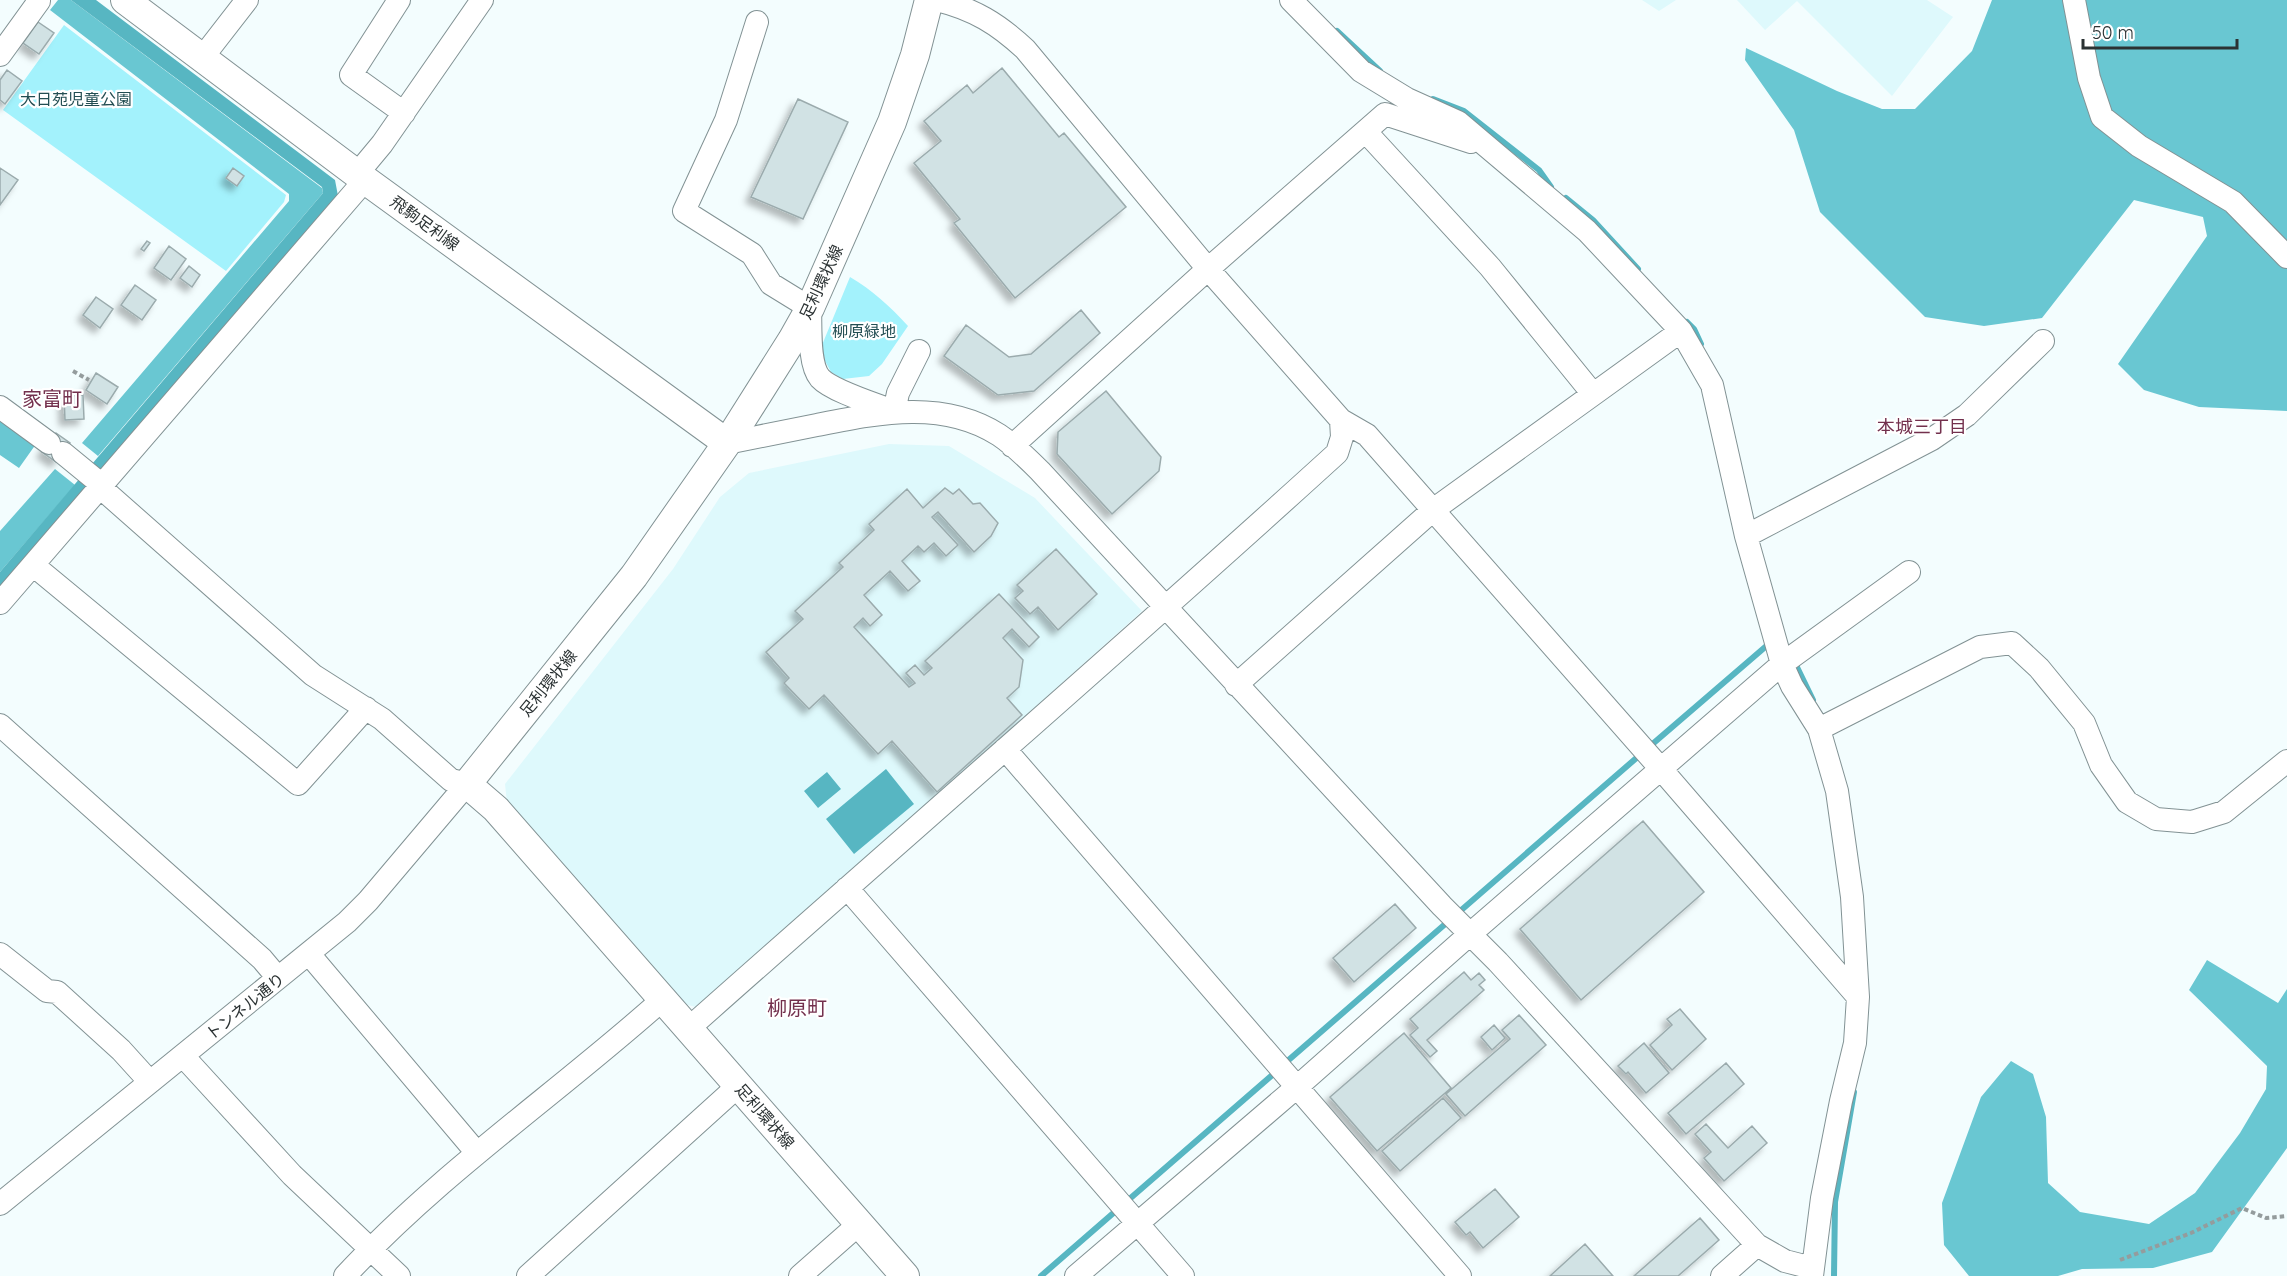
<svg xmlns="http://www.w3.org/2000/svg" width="2287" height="1276" font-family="Quicksand,'Noto Sans JP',sans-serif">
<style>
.built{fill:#def9fc}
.green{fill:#a3f2fc}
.forest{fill:#69c7d2}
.water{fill:#57b6c2}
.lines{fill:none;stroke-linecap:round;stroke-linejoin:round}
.stream{stroke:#57b6c2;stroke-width:6}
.building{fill:#d1e2e4;stroke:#9babad;stroke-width:1.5;filter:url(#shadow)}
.minor-casing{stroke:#829294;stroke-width:24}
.major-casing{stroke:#829294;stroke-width:30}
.path{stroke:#949c9d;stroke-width:4;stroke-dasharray:4.5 3;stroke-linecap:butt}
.minor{stroke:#fff;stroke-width:22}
.major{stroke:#fff;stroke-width:28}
.labels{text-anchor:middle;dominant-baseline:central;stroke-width:4.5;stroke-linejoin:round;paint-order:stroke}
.park-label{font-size:16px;fill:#234e53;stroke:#fff}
.street-label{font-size:16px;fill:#2b3233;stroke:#fff}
.neighbourhood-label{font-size:18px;fill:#73304d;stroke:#fff}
.quarter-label{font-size:20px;fill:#73304d;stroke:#fff}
</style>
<defs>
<filter id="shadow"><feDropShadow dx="-5.5" dy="5.5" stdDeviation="3" flood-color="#0004"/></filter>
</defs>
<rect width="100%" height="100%" fill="#f3fdfe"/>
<path class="built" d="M1642,0H1676L1659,11Z
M1737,0H1927L1953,17L1892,96L1797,1L1765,30Z
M889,444L949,446L1035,498L1142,611L700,1008L684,1004L507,803L505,784L673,569L720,497L749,473Z"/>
<path class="green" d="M64,25L286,195L284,202L226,271L3,110Z
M850,277C872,290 890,306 908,326L882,364L869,376L843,379L831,372L825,361L822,345Z"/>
<path class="forest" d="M58,0H71L322,188L323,193L98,456L82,443L289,201V194L50,10Z
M1992,0H2287V411L2199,407L2144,390L2118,364L2207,236L2203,217L2134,200L2042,318L1984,326L1925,317L1820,212L1794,130L1745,60L1746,48L1837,91L1882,109H1915L1972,51Z
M0,418L36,444L19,468L0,455Z
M55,469L75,485L0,572V531Z
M2207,960L2278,1003L2287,989V1148L2212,1252L2153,1268L2082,1269L2058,1276H1969L1944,1245L1942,1203L1981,1097L2011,1061L2033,1074L2046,1117L2048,1183L2080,1212L2149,1224L2195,1193L2240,1133L2266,1089L2267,1066L2189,990Z"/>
<path class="water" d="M71,0H96L335,180L338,196L0,591V572L323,193L322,187Z
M886,769L914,804L854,854L826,819Z
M827,772L841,789L818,808L804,791Z"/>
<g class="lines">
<path class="stream" d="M1337,31L1380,71
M1433,99L1464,111L1539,170L1551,187
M1566,198L1593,220L1638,269
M1687,322L1694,329L1701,344
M1794,661L1813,700
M1649,747L1771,642
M1284,1064L1641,754
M1126,1202L1277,1071
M1041,1276L1118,1209
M1834,1276L1835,1202L1854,1092"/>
</g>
<path class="building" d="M38,22L54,33L39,54L23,43Z
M1002,68L1059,137L1064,133L1126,207L1015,298L954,223L960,219L914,163L941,141L924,121L967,85L973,93Z
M7,70L22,81L5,104L0,100V80Z
M798,99L848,122L803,219L751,197Z
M0,168L18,180L0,205Z
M233,168L244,176L237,186L226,178Z
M147,241L150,243L144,251L141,249Z
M169,246L186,259L171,280L154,268Z
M189,266L200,275L192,287L180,278Z
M135,285L156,300L142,320L121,305Z
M96,297L113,309L100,328L83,315Z
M1081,310L1100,333L1034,391L998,395L944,356L966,325L1009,357L1031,354Z
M96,373L118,387L107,404L86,390Z
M1106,391L1161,457L1159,471L1112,514L1057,454L1058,432Z
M83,395L84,419L65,420L64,396Z
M56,433L70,443L56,462L42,452Z
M945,488L953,494L959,489L973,504L980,503L998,523L991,536L974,552L938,512L932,517L958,545L946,556L934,543L924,552L918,546L902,561L920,581L908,591L890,571L864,595L882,615L870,626L863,618L854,627L909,687L915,683L906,673L915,665L924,675L932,668L925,661L999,594L1039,637L1029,647L1012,629L1003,638L1023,660L1019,687L1007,698L1022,715L937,792L892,741L878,754L824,695L809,709L784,683L789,678L766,652L803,619L795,611L843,567L839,563L874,530L869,524L907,489L923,508Z
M1056,549L1097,594L1058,630L1038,607L1030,614L1015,598L1023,591L1017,585Z
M1643,821L1704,892L1581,1000L1520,929Z
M1395,904L1416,928L1354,982L1333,958Z
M1464,972L1471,980L1479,973L1485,980L1479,985L1484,990L1427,1040L1437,1051L1430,1057L1410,1035L1418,1028L1410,1019Z
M1680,1009L1706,1039L1672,1070L1650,1045L1672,1025L1667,1019Z
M1519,1015L1546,1045L1465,1116L1446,1094L1510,1039L1502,1030Z
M1494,1025L1505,1038L1492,1050L1481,1037Z
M1404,1033L1451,1088L1377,1151L1330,1097Z
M1644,1043L1669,1073L1646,1093L1628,1072L1626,1074L1618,1066Z
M1726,1063L1744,1084L1686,1134L1668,1113Z
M1443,1098L1461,1118L1400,1171L1382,1151Z
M1706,1124L1728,1148L1752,1126L1767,1143L1724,1181L1704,1158L1711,1152L1695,1134Z
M1495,1189L1519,1217L1483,1248L1470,1232L1466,1235L1455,1222Z
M1700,1218L1719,1240L1678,1276H1634Z
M1585,1244L1613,1276H1550Z"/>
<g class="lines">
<g class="minor-casing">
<path id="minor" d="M399,0L351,75L404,113
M1291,0L1361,71L1407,99L1458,122L1587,231L1681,331L1712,385L1746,536L1782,664L1792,686L1819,729L1837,791L1852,897L1858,997L1855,1043L1841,1101L1822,1198L1812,1276
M2074,0L2089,78L2102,117L2139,146L2233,202L2287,257
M757,22L726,120L684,211L752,254L771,284L810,308C811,326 808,364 820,378C832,391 875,404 893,411
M0,55L39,1
M202,58L247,0
M1366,132L1490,267L1593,394
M357,174L382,144L482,0
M0,407L49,443
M894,412L898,393L919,351
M1341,420L1367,435L1661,769L1858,997
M727,443C757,437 787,431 817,425C878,413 943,399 999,435C1014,445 1027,458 1040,471L1442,906L1498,962L1757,1245L1785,1261L1812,1268
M1012,446L1208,269L1385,114L1471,142
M63,453L102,485
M1746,536L1932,439L1967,415L2043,341
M33,565L298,784L366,708
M0,603L365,180
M1236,685L1433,510L1681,331
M0,725L262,959L278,978
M1819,729L1980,647L2012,643L2039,668L2084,723L2101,765L2127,802L2156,819L2192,822L2224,812L2287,761
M1005,749L1460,1276
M847,888L1183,1276
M0,954L47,991L57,992L121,1050L150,1082
M309,954L477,1153
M688,1029C904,837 1123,648 1337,453L1342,437L1341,420L1208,269L1025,49C998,24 974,9 937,0
M183,1056L292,1175L399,1276
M0,1204L347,922L368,901L467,784L451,780L382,719L313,675L100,487
M345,1276C440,1173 558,1093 662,1000
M528,1276L738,1086
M800,1276L859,1224
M1076,1276L1297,1087L1469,935L1782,664L1909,572
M1722,1276L1757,1245"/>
</g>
<g class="major-casing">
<path id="major" d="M125,0L357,174L727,443
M905,1276L496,809L467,784L634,576L727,443L792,340L810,308L892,122L915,55L929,0"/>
</g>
<path class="path" d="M73,371L89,380
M2120,1260L2191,1233L2242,1208L2266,1218L2287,1216"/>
<use href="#minor" class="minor"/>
<use href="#major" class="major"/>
</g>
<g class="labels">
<g class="park-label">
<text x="76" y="99">大日苑児童公園</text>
<text x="864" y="331">柳原緑地</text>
</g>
<g class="street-label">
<text transform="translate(425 223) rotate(36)">飛駒足利線</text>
<text transform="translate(821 282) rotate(-65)">足利環状線</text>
<text transform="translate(548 683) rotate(-51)">足利環状線</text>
<text transform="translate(245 1006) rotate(-39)">トンネル通り</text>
<text transform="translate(765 1116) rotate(49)">足利環状線</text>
</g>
<g class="neighbourhood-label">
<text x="1922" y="426">本城三丁目</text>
</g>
<g class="quarter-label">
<text x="52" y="398">家富町</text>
<text x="797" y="1007">柳原町</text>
</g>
</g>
<path d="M2083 39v9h154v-9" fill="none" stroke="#2b3233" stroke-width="3"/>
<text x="2092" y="39" font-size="18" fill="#2b3233" stroke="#ffffff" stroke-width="4.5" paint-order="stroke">50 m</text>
</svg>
